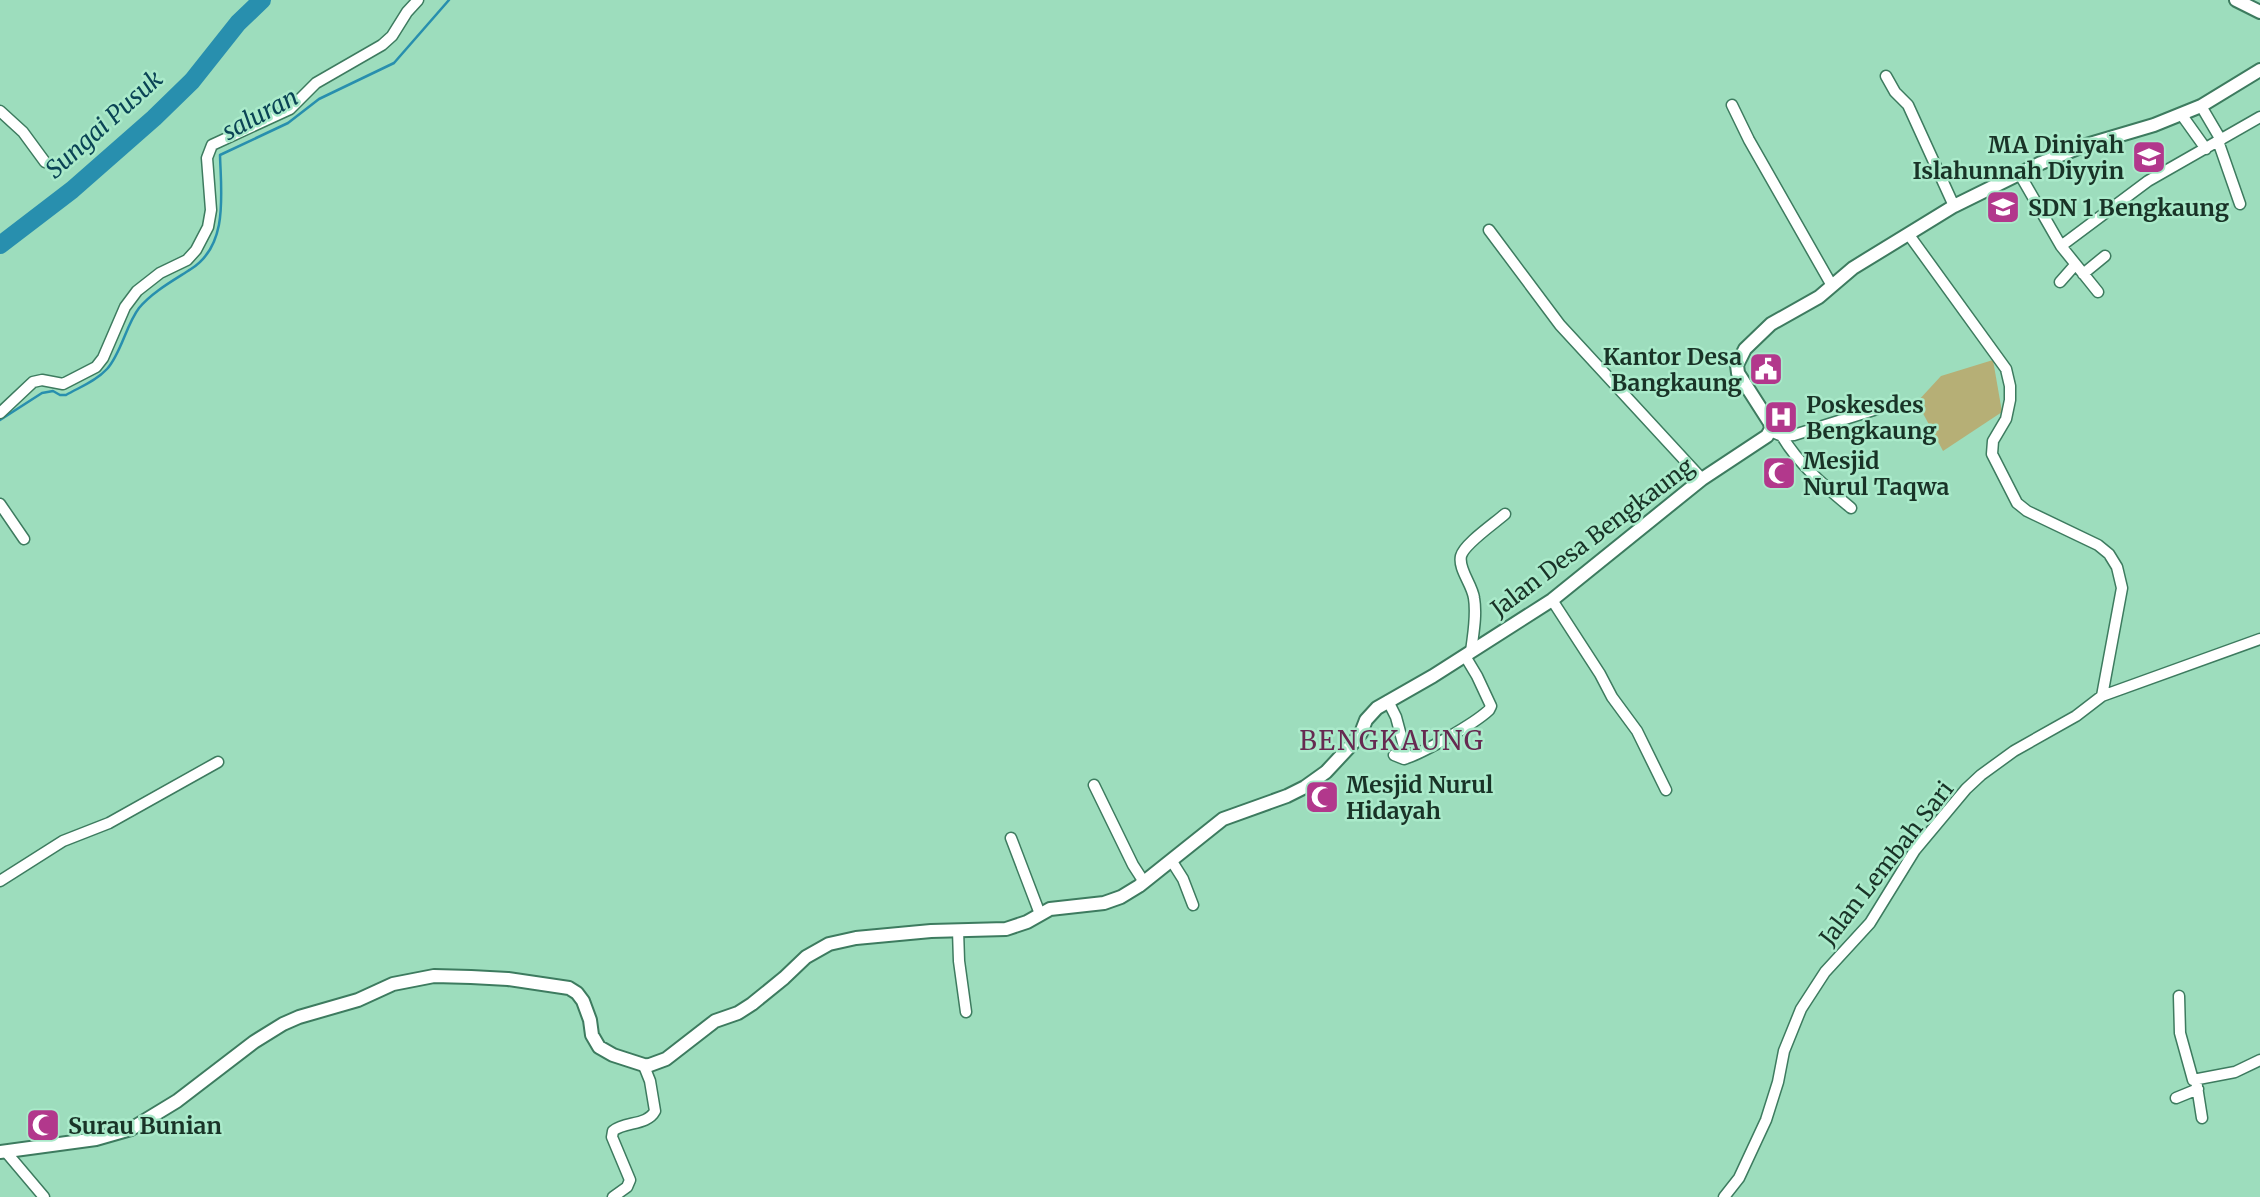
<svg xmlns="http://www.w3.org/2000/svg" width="2260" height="1197" font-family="Merriweather,serif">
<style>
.green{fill:#b6af76}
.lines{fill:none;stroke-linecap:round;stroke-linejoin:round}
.stream{stroke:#288fae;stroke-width:2.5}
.river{stroke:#288fae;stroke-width:18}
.minor-casing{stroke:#3d7b5f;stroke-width:13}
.tertiary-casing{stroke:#3d7b5f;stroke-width:16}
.minor{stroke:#fff;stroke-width:10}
.tertiary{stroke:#fff;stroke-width:12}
.labels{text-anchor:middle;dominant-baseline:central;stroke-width:5;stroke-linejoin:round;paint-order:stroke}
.poi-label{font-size:23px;font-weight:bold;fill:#193327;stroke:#aaeaca;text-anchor:start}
.street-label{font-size:23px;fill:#193327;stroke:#aaeaca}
.water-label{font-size:24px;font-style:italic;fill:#0a4455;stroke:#aaeaca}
.quarter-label{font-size:26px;letter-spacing:2px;fill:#662a51;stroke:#aaeaca}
</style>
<rect width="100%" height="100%" fill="#9dddbd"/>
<path class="green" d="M1993,360L2002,412L1943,451L1917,402L1941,376Z"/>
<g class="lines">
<path class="stream" d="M0,420L42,393L53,391L60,395H66C80,387 96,381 107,369C121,354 126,325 139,308C152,292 174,280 191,269C229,245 221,193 220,155L288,123L319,99L394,63L449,0"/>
<path class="river" d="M0,245L72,190L154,118L192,81L238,23L262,0"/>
<g class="minor-casing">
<path id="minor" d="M1886,76L1895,92L1908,105L1954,206
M1732,105L1749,140L1831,284
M2201,106L2221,140
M0,111L23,132L45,162
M2181,114L2206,149
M2218,141L2240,204
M2019,173L2061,246L2098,292
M1489,230L1560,325L1702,479
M2061,246L2148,181L2260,117
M2083,274L2105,256
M2060,282L2075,265
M0,413L33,382L42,380L63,384L96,367L103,358L125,307L137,291L160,273L187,260L196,250L208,227L211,210L207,158L212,145L290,109L316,83L382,45L392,36L407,12L418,0
M1770,431L1782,436L1794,435L1877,409
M1782,436C1798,464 1827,488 1851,508
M0,504L24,539
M1552,600L1600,674L1612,697L1637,731L1666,790
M1471,652C1473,634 1477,616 1474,598C1472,584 1458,569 1461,556C1464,544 1495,523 1505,514
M2102,696L2260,639
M1388,701L1396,717L1407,758
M1394,755L1404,759C1423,753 1474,724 1489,710L1491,706L1477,676L1465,656
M1094,785L1133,865L1144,882
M1011,838L1040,914
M1171,860L1183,879L1193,905
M0,881L63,841L109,823L218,762
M958,930L959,961L966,1012
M2179,996L2180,1033L2193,1080L2235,1072L2260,1060
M2196,1080L2202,1118
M2176,1098L2198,1089
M6,1152L44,1197
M613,1197L627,1187L630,1180L612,1137L613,1131C625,1121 647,1126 655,1111L650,1081L644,1066
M1724,1197L1739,1178L1766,1120L1778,1082L1784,1051L1801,1009L1825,972L1870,923L1915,850L1966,789L1981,775L2014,751L2076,716L2102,696L2122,588L2117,567L2109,554L2098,545L2027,511L2017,503L1992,454L1993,441L2006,419L2010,400V386L2006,369L1909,235"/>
</g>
<g class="tertiary-casing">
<path id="tertiary" d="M2236,0L2260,12
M0,1152L96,1139L131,1129L177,1101L254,1042L283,1024L299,1017L358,1000L393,984L434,976L471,977L508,979L569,988L577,993L583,1001L590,1020L592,1035L599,1047L613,1055L647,1066L666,1059L715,1021L738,1013L752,1004L784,978L806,957L829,944L856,938L931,931L1006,929L1027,922L1050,909L1104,903L1121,897L1139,886L1223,819L1287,796L1305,787L1326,772L1353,743L1361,733L1366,720L1377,708L1433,676L1552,600L1702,479L1767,436L1771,429L1770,423L1738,373L1737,365L1745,349L1771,324L1819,297L1853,268L1954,206L2041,163L2083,146L2154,125L2201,106L2260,70"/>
</g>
<use href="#minor" class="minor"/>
<use href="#tertiary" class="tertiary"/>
</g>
<defs>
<g id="school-square" transform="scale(1.75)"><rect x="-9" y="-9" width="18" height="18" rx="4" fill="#b2388c" stroke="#aaeaca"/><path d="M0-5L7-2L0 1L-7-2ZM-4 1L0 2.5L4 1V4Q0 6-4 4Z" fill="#fff"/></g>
<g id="civic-square" transform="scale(1.75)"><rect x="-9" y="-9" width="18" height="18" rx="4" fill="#b2388c" stroke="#aaeaca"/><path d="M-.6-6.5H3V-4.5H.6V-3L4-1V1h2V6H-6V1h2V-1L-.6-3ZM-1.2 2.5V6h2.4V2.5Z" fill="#fff"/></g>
<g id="hospital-square" transform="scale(1.75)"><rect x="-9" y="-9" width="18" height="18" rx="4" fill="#b2388c" stroke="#aaeaca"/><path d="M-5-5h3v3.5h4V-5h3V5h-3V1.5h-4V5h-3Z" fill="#fff"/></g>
<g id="mosque-square" transform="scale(1.75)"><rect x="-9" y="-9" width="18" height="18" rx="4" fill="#b2388c" stroke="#aaeaca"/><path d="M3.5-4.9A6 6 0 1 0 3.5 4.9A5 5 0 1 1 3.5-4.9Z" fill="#fff"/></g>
</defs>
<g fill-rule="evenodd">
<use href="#school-square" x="2149" y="157"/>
<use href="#school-square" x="2003" y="207"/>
<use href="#civic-square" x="1766" y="369"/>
<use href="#hospital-square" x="1781" y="417"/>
<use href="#mosque-square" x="1779" y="473"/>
<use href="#mosque-square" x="1322" y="797"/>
<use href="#mosque-square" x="43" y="1125"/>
</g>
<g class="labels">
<g class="poi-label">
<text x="2124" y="144" text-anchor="end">MA Diniyah<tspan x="2124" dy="26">Islahunnah Diyyin</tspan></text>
<text x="2028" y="207">SDN 1 Bengkaung</text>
<text x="1742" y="356" text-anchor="end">Kantor Desa<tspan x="1742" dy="26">Bangkaung</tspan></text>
<text x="1806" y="404">Poskesdes<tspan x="1806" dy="26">Bengkaung</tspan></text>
<text x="1803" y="460">Mesjid<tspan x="1803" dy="26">Nurul Taqwa</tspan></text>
<text x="1346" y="784">Mesjid Nurul<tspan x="1346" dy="26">Hidayah</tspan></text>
<text x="68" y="1125">Surau Bunian</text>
</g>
<g class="street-label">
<text transform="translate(1592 537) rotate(-37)">Jalan Desa Bengkaung</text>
<text transform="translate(1886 863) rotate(-52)">Jalan Lembah Sari</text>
</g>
<g class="water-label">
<text transform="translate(260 114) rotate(-28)">saluran</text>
<text transform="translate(104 124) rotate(-42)">Sungai Pusuk</text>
</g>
<g class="quarter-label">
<text x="1392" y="740">BENGKAUNG</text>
</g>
</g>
</svg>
